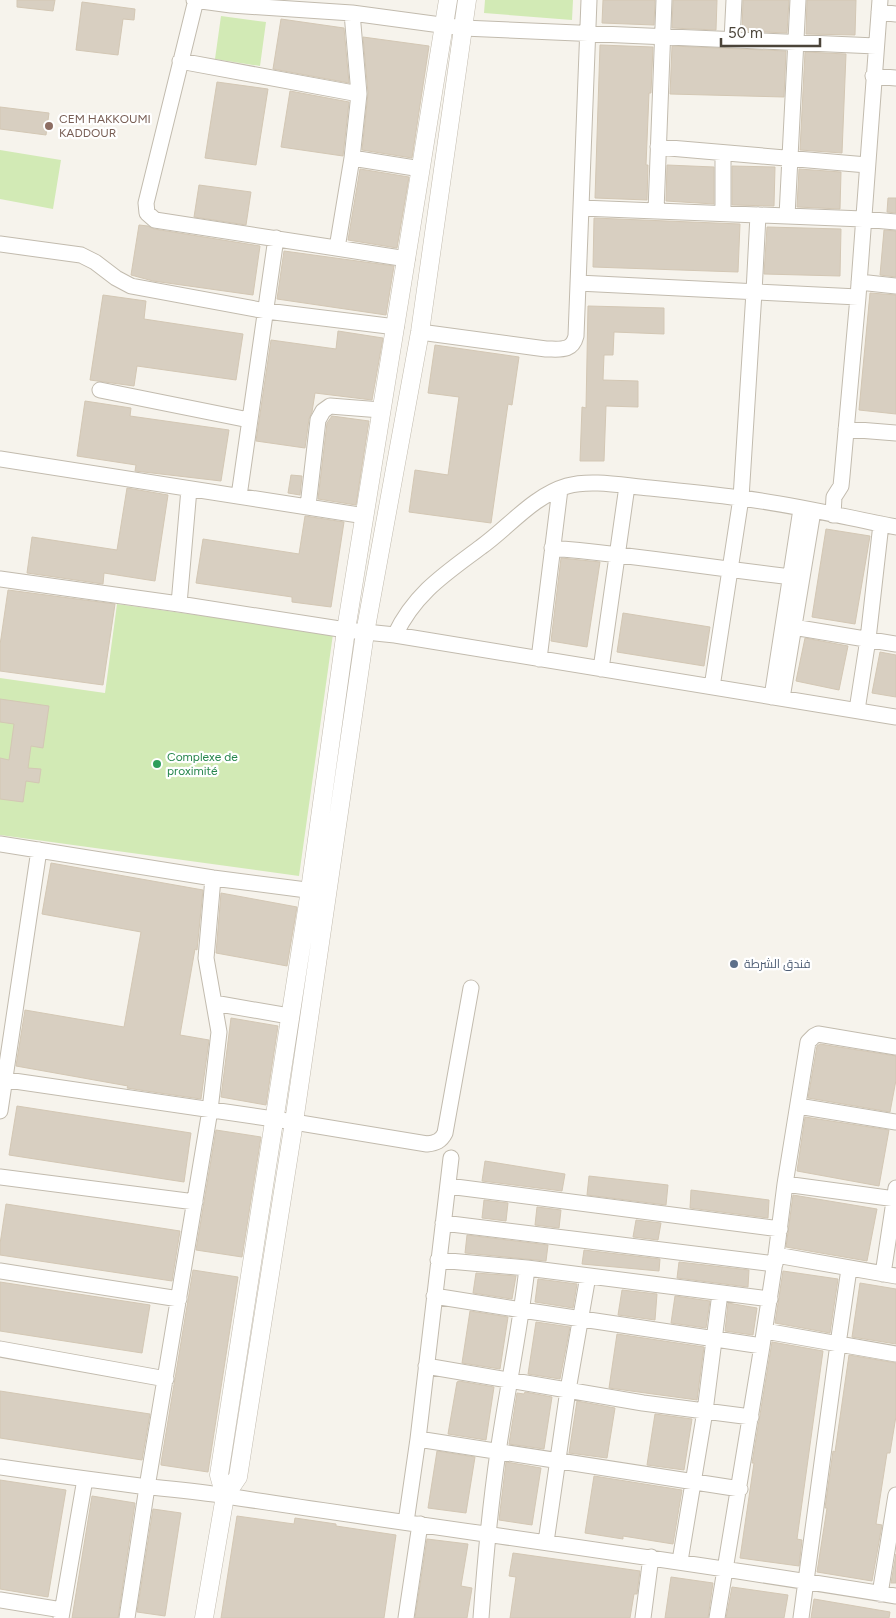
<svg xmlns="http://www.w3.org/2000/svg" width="896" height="1618" font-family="Figtree,Cairo,sans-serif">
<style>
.green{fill:#d2eab5}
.building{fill:#d8cfc1;stroke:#d3c7b4}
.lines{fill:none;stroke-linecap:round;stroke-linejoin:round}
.minor-casing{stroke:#c2bbae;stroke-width:17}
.tertiary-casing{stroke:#c2bbae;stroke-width:19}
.minor{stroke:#fff;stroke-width:15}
.tertiary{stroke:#fff;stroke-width:18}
.education-dot{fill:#8d6e63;stroke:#fff;stroke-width:2}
.leisure-dot{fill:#2e9e5b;stroke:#fff;stroke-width:2}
.service-dot{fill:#5c6f8a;stroke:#fff;stroke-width:2}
.labels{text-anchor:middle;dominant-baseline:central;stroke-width:4.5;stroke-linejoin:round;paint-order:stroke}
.education-label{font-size:12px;fill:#785e54;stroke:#fff;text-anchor:start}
.leisure-label{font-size:12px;fill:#27864d;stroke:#fff;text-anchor:start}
.service-label{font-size:12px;fill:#4e5e75;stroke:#fff;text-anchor:start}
</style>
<rect width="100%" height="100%" fill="#f6f3ec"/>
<path class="green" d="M485,0H573L572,20L484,13Z
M221,16L266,22L260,66L215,59Z
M0,150L61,160L53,209L0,199Z
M117,604L333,634L299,876L0,835V678L105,693Z"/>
<path class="building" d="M17,0H55L53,11L17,7Z
M603,0H655L654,25L602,23Z
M673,0H717L716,30L672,28Z
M743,0H789L787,33L742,31Z
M807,0H856L855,35L806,34Z
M82,2L135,9L134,20L123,19L118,55L76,50Z
M281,19L344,28L349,83L273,69Z
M363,37L429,46L412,158L362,150L368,93Z
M600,45L653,47L651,93H649L646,165H648L647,200L595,198Z
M672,46L786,51L784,97L670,94Z
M805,52L846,54L842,153L800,150Z
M217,82L268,89L256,165L205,158Z
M290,91L349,102L343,156L281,147Z
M0,107L49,113L46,135L0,129Z
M667,165L714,167V204L666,201Z
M732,166L775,167L774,206L732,205Z
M360,169L409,177L397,248L348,240Z
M799,169L841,172L840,209L797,207Z
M199,185L251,192L246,225L194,217Z
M888,198H896V213L887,212Z
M594,218L740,224L738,272L593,267Z
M139,225L148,226L154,229L260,246L253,295L153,281L131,275Z
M767,227L841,229L840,276L764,274Z
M884,230L896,231V277L880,275Z
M284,251L394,266L386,315L277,299Z
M870,293L896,295V414L859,410Z
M103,295L146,301L144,319L243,334L236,380L137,366L134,386L90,380Z
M588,306L664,308V334L614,332L613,355H604L603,380L638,381V407L606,406L604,461H580L582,407L586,408Z
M338,331L383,338L372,400L315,393L312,412L309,419L305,448L256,441L271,340L336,349Z
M435,345L519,357L512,405L508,404L491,523L409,512L415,470L448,475L459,397L428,393Z
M85,401L131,408L130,416L229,430L221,481L135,471L136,465L77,456Z
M332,416L369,421L356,505L318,499L327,423Z
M291,475L302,476L300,495L288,493Z
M127,488L168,495L155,581L104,573L103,584L27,573L32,537L117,550Z
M305,516L344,522L331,607L292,602V597L196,583L203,539L299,554Z
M826,529L870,536L855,624L812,617Z
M561,558L600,562L587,647L551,641Z
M8,590L115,604L103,685L0,671V645Z
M623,613L710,627L704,666L617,652Z
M805,638L848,646L839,690L796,681Z
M880,652L896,655V697L872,693Z
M0,699L49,706L43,748L31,746L28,768L41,769L39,783L26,781L23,802L0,799V758L9,760L14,724L0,722Z
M51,863L203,890L197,950L195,949L180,1035L209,1040L201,1099L146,1091L127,1088L128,1086L16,1066L25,1010L124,1027L141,932L42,914Z
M221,893L297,907L287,966L216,953Z
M231,1018L278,1026L266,1105L221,1097Z
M820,1044L896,1056V1080L890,1112L808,1098L817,1046Z
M17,1106L191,1133L184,1182L9,1155Z
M805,1117L889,1130L879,1186L797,1171Z
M216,1130L261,1137L242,1257L196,1250Z
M485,1161L565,1174L562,1191L482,1181Z
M589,1176L668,1185L666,1205L587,1195Z
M691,1190L769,1200L768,1218L690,1208Z
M793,1195L877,1209L867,1261L786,1247Z
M484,1200L508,1203L506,1221L482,1218Z
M6,1204L180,1231L172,1281L0,1255V1244Z
M537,1207L561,1210L559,1228L535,1225Z
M636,1220L661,1223L658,1240L633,1237Z
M467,1235L548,1245L546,1261L465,1253Z
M584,1250L660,1259L659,1271L582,1264Z
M679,1262L749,1270L748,1287L677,1278Z
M193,1270L238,1277L208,1472L161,1465V1463Z
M783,1271L838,1279L830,1333L775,1323Z
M476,1273L516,1276L512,1299L473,1293Z
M538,1279L577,1284L573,1308L535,1302Z
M0,1282L150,1305L142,1353L0,1331Z
M860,1283L896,1289V1344L852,1337Z
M622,1290L657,1294L655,1320L618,1315Z
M675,1296L710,1301L706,1328L671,1323Z
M728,1303L757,1308L753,1335L725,1331Z
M470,1311L508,1317L500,1369L462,1363Z
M536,1322L570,1327L560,1379L528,1374Z
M617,1334L704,1347L697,1400L609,1388Z
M772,1342L823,1351L797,1539L802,1540L799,1566L740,1558L754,1463H752Z
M849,1355L896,1363V1416L890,1453H887L876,1524L882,1525L872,1581L817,1572L827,1508H825L833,1451L835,1452Z
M459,1381L494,1387L486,1440L448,1434L457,1382Z
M0,1391L150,1414L142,1460L0,1438Z
M525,1392L552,1397L544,1449L509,1444L517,1393L524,1394Z
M577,1401L615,1408L607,1458L569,1453Z
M655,1414L692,1419L684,1470L647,1465Z
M437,1451L475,1457L466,1513L428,1508Z
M506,1462L541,1468L532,1525L499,1520Z
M594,1476L682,1490L673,1544L623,1536V1539L585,1533Z
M0,1480L66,1490L48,1597L0,1589Z
M92,1496L135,1503L118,1618H72Z
M153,1509L181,1513L165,1616L137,1612Z
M237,1516L294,1524L295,1518L336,1524V1526L396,1535L384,1618H221Z
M427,1539L468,1544L461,1586L472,1588L467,1618H415Z
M513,1553L640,1571L637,1594H634L630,1618H510L516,1577L509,1576Z
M896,1554V1583H891Z
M671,1577L713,1583L708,1618H665Z
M732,1587L788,1595L784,1618H726Z
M814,1599L890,1612L889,1618H811Z"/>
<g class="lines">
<g class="minor-casing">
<path id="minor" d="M194,0L231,5L352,13L463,28L876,46
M196,0L146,203L147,213L155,220L407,259
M879,12L896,14
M732,40L734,0
M180,61L359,94
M873,76L896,78
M658,147L867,165
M352,158L421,169
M581,208L863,219L896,222
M656,211L664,0
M723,213V153
M787,216L798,0
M0,244L81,255L95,262L116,278L131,286L266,311L396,327
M337,248L352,158L359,94L352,13
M859,282L896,286
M578,283L858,297
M420,332L546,349C560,349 572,352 576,336L589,0
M100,390L249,420
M846,429L896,433
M0,459L365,516
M239,496L276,238
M308,506L318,420L323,411L330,406L381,410
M833,515L834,497L841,486L842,476L858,297L880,0
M552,548C635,555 718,569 801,578
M0,579L179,604L346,630L395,635L896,717
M179,604L189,489
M793,627L896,644
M395,635C415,593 445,574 481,547C509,527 533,496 567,486C591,479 625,486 650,488C680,491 710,494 740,498C792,504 844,517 896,527
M539,659L560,489
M601,669L627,486
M712,687L741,498L754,292L758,215
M772,697L801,509
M782,698L813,511
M857,710L868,639L881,524
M0,844L213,878L322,892
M214,1003L289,1016
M0,1079L294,1122L427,1144C436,1143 441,1141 445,1133L471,988
M798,1106L896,1122
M0,1111L39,850
M0,1177L195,1202
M785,1184L896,1199
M448,1186L780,1229
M443,1223L775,1264
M776,1255L896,1276
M438,1260L527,1268L770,1299
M0,1271L179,1299
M883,1274L896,1188
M434,1296L522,1310L762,1346
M765,1331L896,1354
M0,1349L166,1379
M426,1366L643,1403L751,1417
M418,1439L740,1489
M0,1467C47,1474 93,1480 140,1486C168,1489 197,1491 226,1496C449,1530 673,1559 896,1596
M406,1522L418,1439L451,1158
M546,1542L568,1390L588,1276
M680,1561L705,1411L720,1293
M880,1594L896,1495
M0,1600L62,1610
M61,1618L85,1479
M127,1618L147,1487L210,1110L219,1032L206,958L213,878
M406,1618L420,1524
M481,1618C485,1562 490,1507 498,1452C507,1390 520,1330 527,1268
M643,1618L651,1557
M717,1618L762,1346L776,1255L785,1184L808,1042L814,1036L818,1034L896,1047
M801,1618L838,1344L849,1269"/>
</g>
<g class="tertiary-casing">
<path id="tertiary" d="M225,1496L219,1475L310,890L346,630L448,0
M204,1618L225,1496L238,1477L294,1122L365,633L420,332L467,0"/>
</g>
<use href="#minor" class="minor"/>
<use href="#tertiary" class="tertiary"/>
</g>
<circle class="education-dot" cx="49" cy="126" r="5"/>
<circle class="leisure-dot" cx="157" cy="764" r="5"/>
<circle class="service-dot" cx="734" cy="964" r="5"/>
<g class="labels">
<g class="education-label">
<text x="59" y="119">CEM HAKKOUMI<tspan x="59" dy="14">KADDOUR</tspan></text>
</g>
<g class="leisure-label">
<text x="167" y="757">Complexe de<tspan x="167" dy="14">proximité</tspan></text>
</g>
<g class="service-label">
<text x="744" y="964">فندق الشرطة</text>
</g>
</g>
<path d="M721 38v8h99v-8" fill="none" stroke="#4b4439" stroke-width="2.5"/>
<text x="728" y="38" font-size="15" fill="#4b4439" stroke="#ffffff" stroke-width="4" paint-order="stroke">50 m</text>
</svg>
